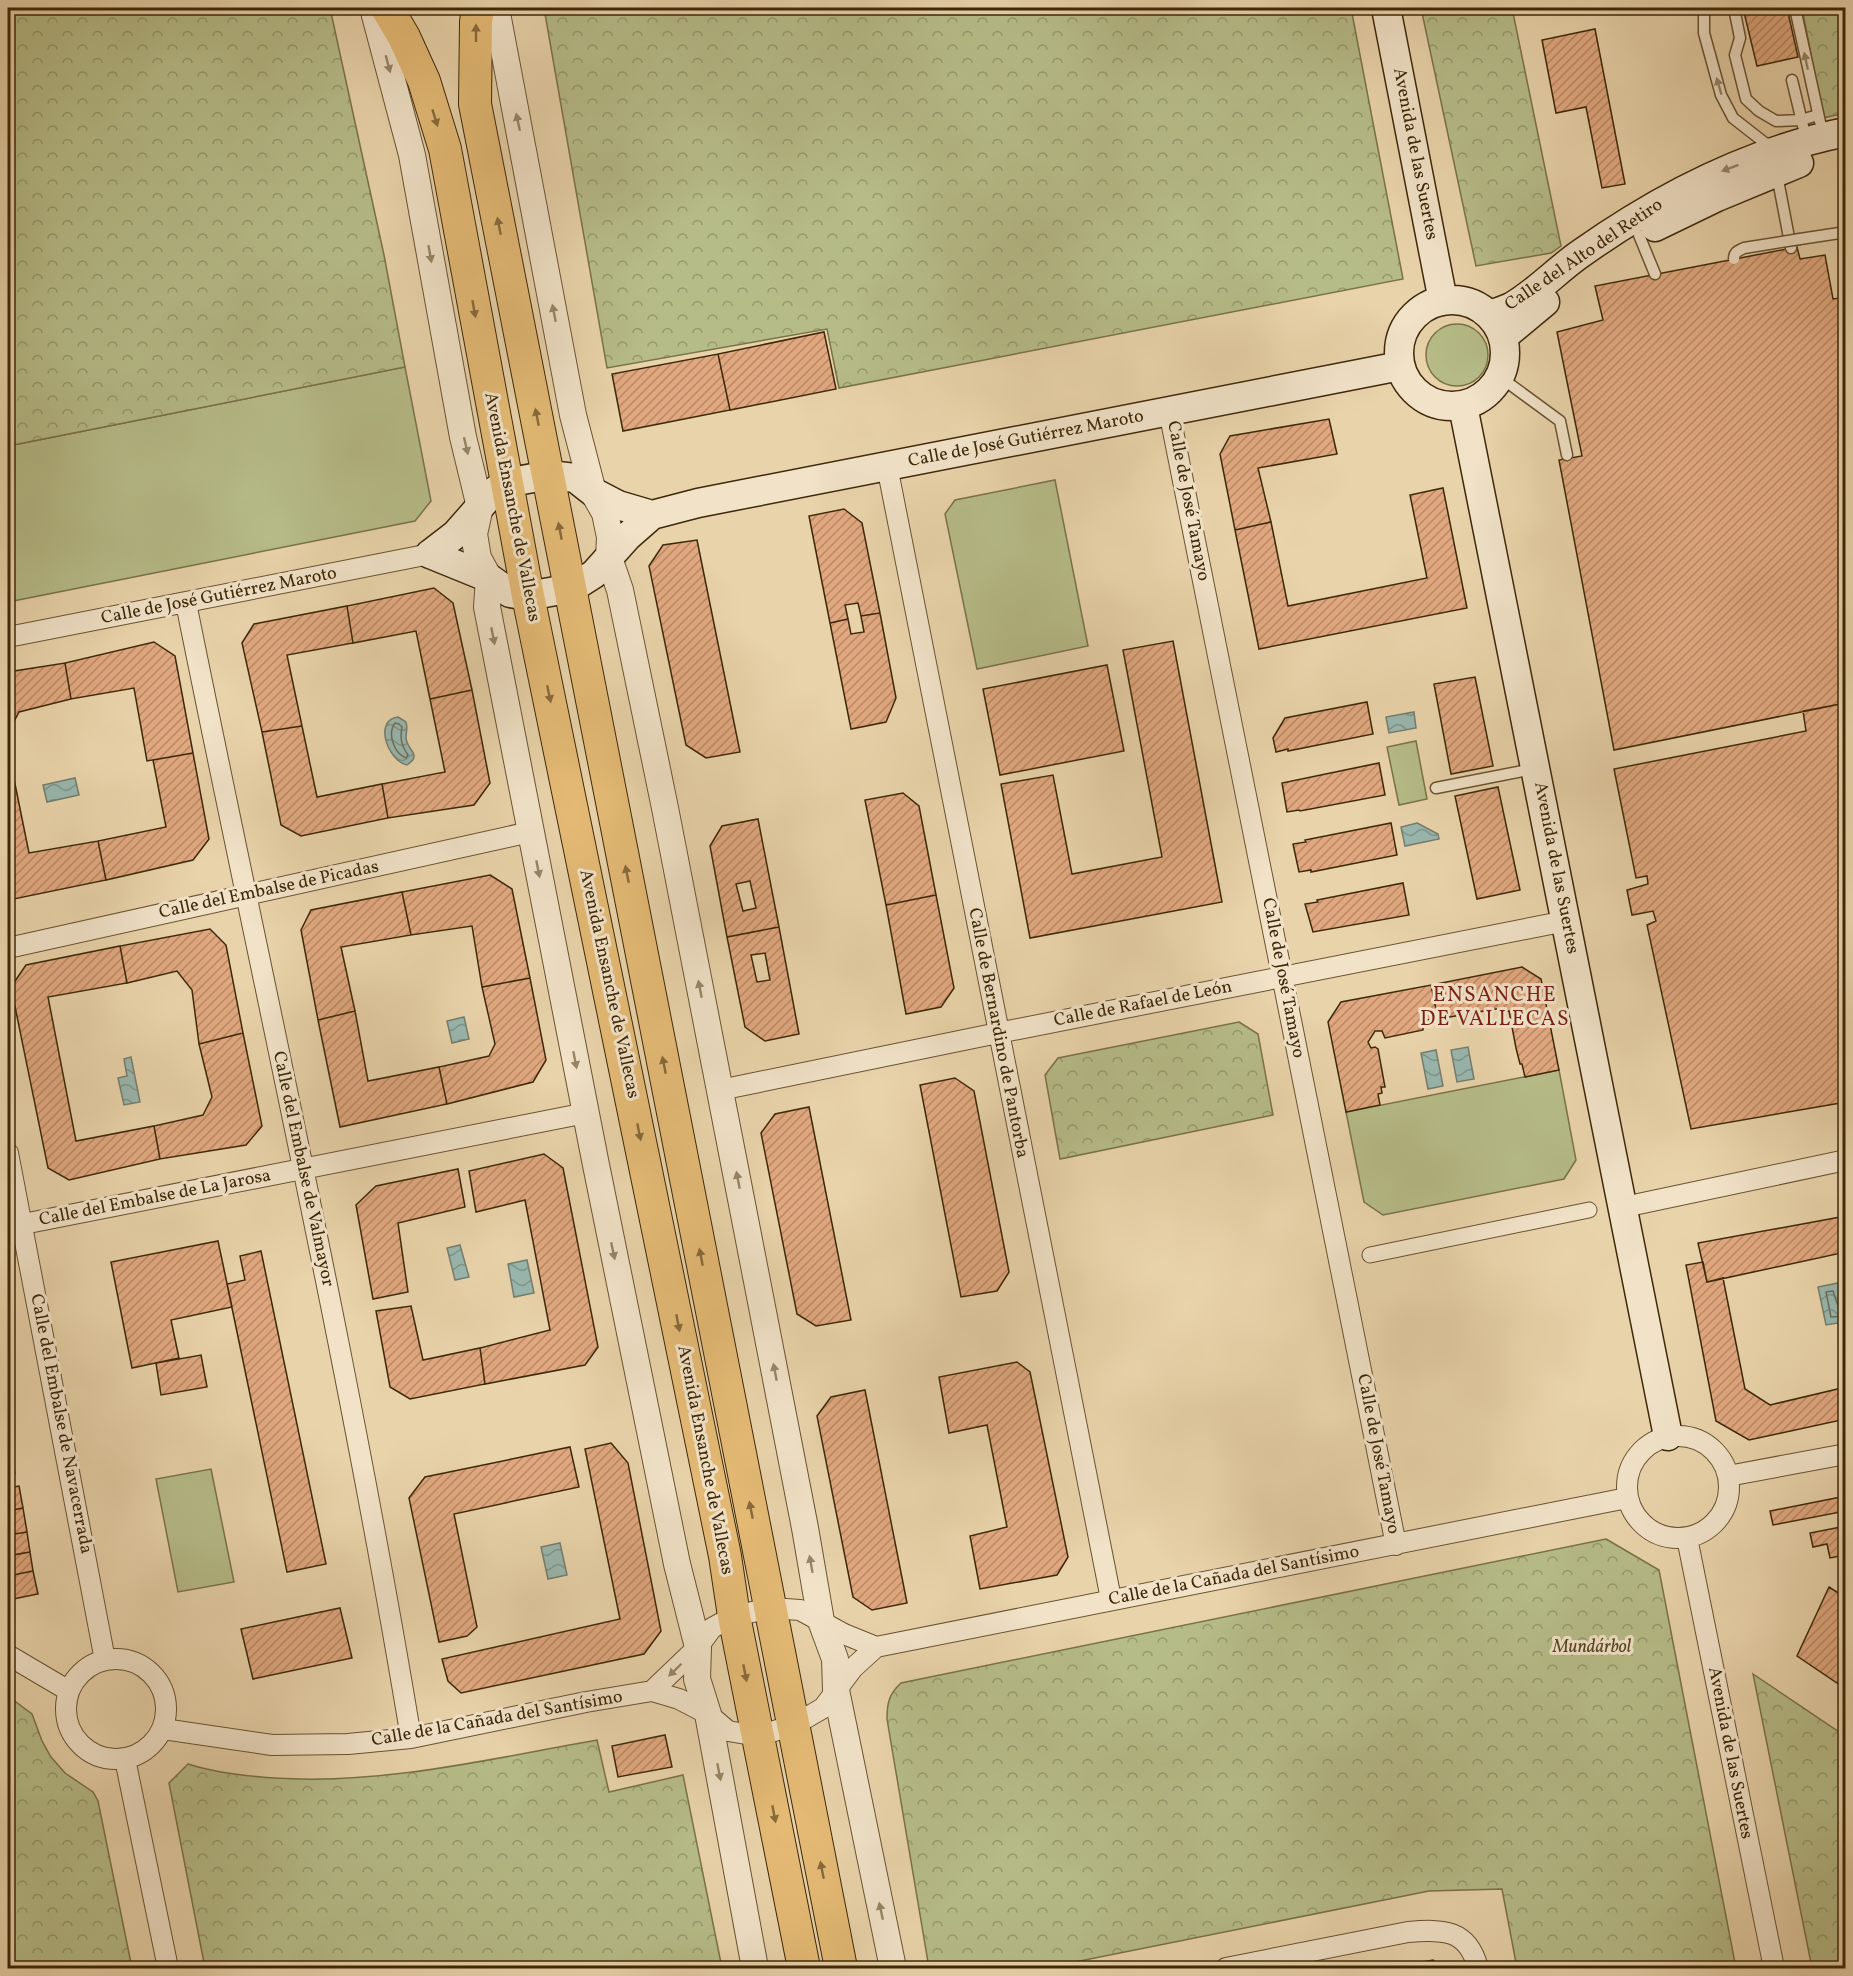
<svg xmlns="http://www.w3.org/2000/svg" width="1853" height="1976" font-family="Vollkorn,serif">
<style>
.green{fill:#b6bc88;stroke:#7a7248;stroke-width:1.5}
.park{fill:url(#park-crowns);stroke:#7a7248;stroke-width:1.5}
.water{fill:url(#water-waves);stroke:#747e6d;stroke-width:1.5}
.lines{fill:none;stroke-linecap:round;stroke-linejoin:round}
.shore{stroke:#6b705c;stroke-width:1.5}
.building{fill:url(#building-hatch);stroke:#3d2809;stroke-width:1.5;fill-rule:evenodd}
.service-casing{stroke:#685331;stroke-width:13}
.pedestrian-casing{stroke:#685331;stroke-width:17}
.minor-casing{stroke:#685331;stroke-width:22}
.tertiary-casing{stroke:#685331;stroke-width:28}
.secondary-casing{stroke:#3d2809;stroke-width:31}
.primary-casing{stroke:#3d2809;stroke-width:34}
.service{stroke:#f1e2c8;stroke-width:10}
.pedestrian{stroke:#f1e2c8;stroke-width:15}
.minor{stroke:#f1e2c8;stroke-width:20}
.tertiary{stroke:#f1e2c8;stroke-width:26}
.secondary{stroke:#f1e2c8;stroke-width:28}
.primary{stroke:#e4ba75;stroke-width:32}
.service-bridge-casing{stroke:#685331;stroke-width:13;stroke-linecap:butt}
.service-bridge{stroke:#f1e2c8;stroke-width:10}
.oneway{fill:#886a3a}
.oneway2{fill:#978568}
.labels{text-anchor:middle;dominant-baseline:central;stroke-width:6;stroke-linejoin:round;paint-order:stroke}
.street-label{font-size:18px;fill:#3d2809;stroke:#f1e2c8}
.park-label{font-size:18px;font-style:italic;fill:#554622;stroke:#f1e2c8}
.quarter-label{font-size:21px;letter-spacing:1.5px;fill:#7a1f14;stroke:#f1e2c8}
</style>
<defs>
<pattern id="park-crowns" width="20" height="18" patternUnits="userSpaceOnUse" patternTransform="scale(1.5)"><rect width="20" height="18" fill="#b6bc88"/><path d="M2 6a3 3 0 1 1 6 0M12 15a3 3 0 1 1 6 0" fill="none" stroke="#95996d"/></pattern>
<pattern id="water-waves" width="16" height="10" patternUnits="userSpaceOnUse" patternTransform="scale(1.5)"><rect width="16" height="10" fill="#99b7af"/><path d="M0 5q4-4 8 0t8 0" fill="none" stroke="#7e958d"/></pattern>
<pattern id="building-hatch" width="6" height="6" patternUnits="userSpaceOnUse" patternTransform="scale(1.5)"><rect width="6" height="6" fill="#e1a87f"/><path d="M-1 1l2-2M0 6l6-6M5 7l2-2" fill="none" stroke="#b88966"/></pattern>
</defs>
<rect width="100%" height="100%" fill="#e9d3aa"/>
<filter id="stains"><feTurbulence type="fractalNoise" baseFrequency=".00333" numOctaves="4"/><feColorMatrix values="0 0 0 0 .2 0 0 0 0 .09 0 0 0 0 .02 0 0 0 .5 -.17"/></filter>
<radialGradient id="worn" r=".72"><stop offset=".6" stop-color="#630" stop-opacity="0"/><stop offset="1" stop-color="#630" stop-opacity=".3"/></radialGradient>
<path class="green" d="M1426 355a31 31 0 1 1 62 0a31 31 0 1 1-62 0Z
M405,367L431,501L415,521L8,602V446Z
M1055,480L1088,646L977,669L945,514L955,500Z
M1416,741L1427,799L1399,805L1387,747Z
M1559,1070L1576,1160L1564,1179L1383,1215L1364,1202L1346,1112Z
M211,1469L234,1582L178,1592L156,1479Z"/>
<path class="park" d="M8,8H330L384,255L405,367L8,446Z
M544,8H1351L1403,279L839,388L827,329L607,368Z
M1421,8H1512L1561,246L1551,253L1476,266Z
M1802,8H1845V113L1823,118Z
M1239,1022L1258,1034L1273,1115L1060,1159L1045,1075L1058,1058Z
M1606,1539L1659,1570L1736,1968H1517L1502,1889L1429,1891L1045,1968H929L887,1719C887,1703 889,1694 901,1683Z
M1753,1674L1845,1736V1968H1812Z
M8,1696L32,1714L42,1741L51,1757L65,1773L93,1792L98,1801L132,1968H8Z
M597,1740L609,1792L683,1775L722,1968H205L169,1783L188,1764C216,1773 244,1776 274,1778C383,1785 490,1759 597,1740Z"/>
<path class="water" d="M1414,712L1416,728L1389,733L1386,717Z
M398,717L406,722C408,728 406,731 406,738C407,751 423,754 407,765C388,761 373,720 398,717Z
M75,778L79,795L47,802L43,785Z
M1417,823L1438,834L1439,839L1405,846L1401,827Z
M464,1017L469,1039L452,1043L447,1021Z
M1468,1047L1474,1079L1457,1082L1451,1050Z
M1436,1050L1443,1086L1428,1089L1421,1053Z
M131,1057L140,1102L124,1105L118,1078L127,1076L124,1059Z
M460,1245L469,1277L455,1280L447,1248Z
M527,1260L534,1293L514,1297L508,1264Z
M1838,1283L1845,1322L1826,1325L1818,1287Z
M560,1543L567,1575L548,1579L541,1547Z"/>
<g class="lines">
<path class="shore" d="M395,723L399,724L402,727C400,738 401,745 408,755L406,758C394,753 387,734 395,723Z
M1846,1309L1838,1306L1833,1291L1826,1292L1831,1317L1846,1316"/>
</g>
<path class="building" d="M1743,8H1787L1798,57L1757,66Z
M1595,29L1625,184L1602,188L1586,107L1556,113L1542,40Z
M1797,247L1800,259L1825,255L1833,299L1846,297V703L1614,750L1559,460L1582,456L1557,332L1603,320L1595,286Z
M824,332L836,389L730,410L718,354Z
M718,354L730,410L623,431L612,374Z
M1329,419L1337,454L1258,468L1271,522L1235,530L1220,454L1230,436Z
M1443,488L1467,608L1259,649L1235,530L1271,522L1288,606L1427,578L1410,495Z
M844,509L862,523L880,613L861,616L858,603L845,605L848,619L830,623L809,516Z
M697,540L740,752L706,758L686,745L649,566L663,545Z
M434,588L453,603L472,690L430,699L416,631L353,643L347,606Z
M347,606L353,643L287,655L302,726L262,732L242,643L254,624Z
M880,613L896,698L886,722L851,729L830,623L848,619L851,634L864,632L861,616Z
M1173,641L1222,902L1030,938L1001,784L1053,775L1072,874L1162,857L1123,650Z
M154,642L175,656L193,753L147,761L134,688L71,699L65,663Z
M65,663L71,699L19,712L8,733V672Z
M1107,665L1124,751L1000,775L983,689Z
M1475,677L1493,766L1451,774L1434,684Z
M472,690L490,783L474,805L388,818L382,784L445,772L430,699Z
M1367,702L1373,734L1288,751V749L1276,752L1273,738L1285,718Z
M1846,703V1102L1691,1129L1647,925L1656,921L1653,911L1632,915L1627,890L1648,884L1647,876L1636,878L1614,769L1806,731L1803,711Z
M302,726L317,797L382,784L388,818L301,836L281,825L262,732Z
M8,749L15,784L8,785Z
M193,753L209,839L193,860L106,880L98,841L166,827L153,760Z
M1379,763L1385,795L1300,811L1299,810L1287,812L1282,783Z
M15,784L29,853L98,841L106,880L14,899L9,882H8V785Z
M1498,787L1520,890L1477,899L1455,796Z
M903,793L919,806L936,895L886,905L865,800Z
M758,819L779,927L727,937L710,846L722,826ZM750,881L756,908L743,911L736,884Z
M1391,823L1397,855L1311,872V870L1299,872L1293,844L1306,842L1305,840Z
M490,875L512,889L530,978L482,987L472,926L411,935L402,892Z
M1403,883L1409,915L1313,932L1305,904L1318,902L1317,900Z
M402,892L411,935L341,947L355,1011L318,1020L301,930L311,910Z
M936,895L954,988L941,1007L906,1014L886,905Z
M779,927L799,1034L765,1041L745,1027L727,937ZM765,953L770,980L757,982L751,955Z
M210,929L226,945L243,1033L199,1044L192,990L177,971L127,983L120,946Z
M120,946L127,983L48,997L76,1141L154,1126L160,1159L69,1180L48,1168L11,987L26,965Z
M1522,967L1541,979L1559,1070L1525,1077L1522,1064H1520L1516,1048L1509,1011L1502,1012V1008L1438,1019L1431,985Z
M530,978L546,1060L533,1082L447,1104L439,1067L489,1056L495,1044L482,987Z
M1431,985L1438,1019L1427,1020L1428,1025L1423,1026V1030L1385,1038L1382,1031H1375L1368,1042L1371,1048L1375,1047L1378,1049L1385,1087H1381L1382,1093L1378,1094L1380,1105L1346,1112L1328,1022L1341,1002Z
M355,1011L368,1081L439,1067L447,1104L340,1127L318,1020Z
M243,1033L262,1126L246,1145L160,1159L154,1126L203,1115L212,1097L199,1044Z
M955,1078L974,1091L1009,1272L997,1291L961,1297L920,1085Z
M809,1107L851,1320L816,1326L797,1314L761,1133L775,1114Z
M544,1154L563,1168L598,1347L585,1365L485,1384L480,1348L550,1330L525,1200L476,1212L469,1171Z
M458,1169L465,1207L398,1223L408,1292L373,1299L356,1205L376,1186Z
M1846,1216V1252L1707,1282L1698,1243Z
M218,1241L232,1307L171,1320L179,1358L132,1368L111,1262Z
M261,1251L326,1564L287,1572L227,1284L245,1280L240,1256Z
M1703,1262L1707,1282L1723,1278L1745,1389L1770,1405L1846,1387V1419L1749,1440L1716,1421L1686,1265Z
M411,1306L423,1360L480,1348L485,1384L410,1399L390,1387L376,1311Z
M201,1355L207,1387L161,1395L156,1363Z
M1017,1362L1030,1372L1068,1557L1057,1575L980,1589L970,1536L1007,1527L987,1425L949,1433L939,1377Z
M865,1390L907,1603L872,1610L853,1597L817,1416L831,1397Z
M611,1443L628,1463L661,1631L644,1654L461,1693L448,1681L442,1659L620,1619L585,1449Z
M570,1447L579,1487L454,1514L477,1627L467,1636L439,1642L409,1498L425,1477Z
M11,1453L15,1474L8,1476V1454Z
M19,1486L23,1508L8,1511V1488Z
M1846,1496V1511L1773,1525L1770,1511Z
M23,1508L27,1532L8,1535V1511Z
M1846,1526V1555L1830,1558L1827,1544L1813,1547L1810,1533Z
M27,1532L30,1552L8,1556V1535Z
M30,1552L33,1571L8,1576V1556Z
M33,1571L38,1594L8,1600V1576Z
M1829,1587L1846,1598V1689L1797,1656Z
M340,1608L352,1658L253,1679L241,1629Z
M665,1735L672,1767L618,1777L612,1746Z
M1433,1960L1443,1968H1391Z"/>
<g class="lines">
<g class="service-casing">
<path id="service" d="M1704,8V33L1721,95L1733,118L1765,143L1774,145
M1734,8L1740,38L1735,55L1746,99L1759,111L1776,121L1801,120L1818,115
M1795,8L1820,122
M1792,80L1803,126
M1777,175L1791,248
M1639,235L1655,274
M1800,239L1846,232
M1500,377L1560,421L1567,455
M1436,788L1533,769"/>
</g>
<g class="pedestrian-casing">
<path id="pedestrian" d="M1370,1255L1589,1210"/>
</g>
<g class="minor-casing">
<path id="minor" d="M1169,411L1396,1545
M887,466L1111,1599
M186,603C262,981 348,1357 411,1738
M8,637L430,554
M8,948L530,832
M720,1090L998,1033L1566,921
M8,1153L105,1660
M1624,1207L1846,1160
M8,1227L586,1113
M1627 1487a51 51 0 1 1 102 0a51 51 0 1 1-102 0Z
M1728,1476L1846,1454
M1687,1538L1774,1968
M876,1647L1627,1498
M8,1655L69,1691
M66 1709a50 50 0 1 1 100 0a50 50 0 1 1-100 0Z
M163,1729L272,1745L348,1744L411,1738L586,1702L652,1691L679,1699L708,1714L728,1731L758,1736L794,1725L823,1708L853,1668L876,1647L844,1634L800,1610L771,1608L734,1616L712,1628L698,1647L652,1691
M125,1759L168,1968
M1226,1968L1408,1932C1443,1929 1468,1929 1478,1968"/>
</g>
<g class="tertiary-casing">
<path id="tertiary" d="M373,8L412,155L463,437L480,507L474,534L478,558L489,578L487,607L595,1160L677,1564L698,1647L697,1679L708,1714L755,1968
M496,8L573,415L593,492L605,513L610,537L609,558L620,590L665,808L805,1528L821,1621L835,1659L836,1690L893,1968"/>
</g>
<g class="secondary-casing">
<path id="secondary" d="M1386,8L1443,301
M1655,227L1717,197L1799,163
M1399 353a53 53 0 1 1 106 0a53 53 0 1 1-106 0Z
M1489,315C1496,313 1504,310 1511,307C1536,293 1557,270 1580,254C1659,198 1750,151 1846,132
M1503,337L1545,302
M1463,406L1668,1436
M430,554L489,578L510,593L528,596L572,588L594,574L628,536L652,515L698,503L1400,366
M430,554L456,534L492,493L506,483L549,475L575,478L593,492L618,505L652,515"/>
</g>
<g class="primary-casing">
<path id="primary" d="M387,8L404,37L424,81L445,149L528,596L725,1556L734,1616L804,1968
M478,8L476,22L475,104L841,1968"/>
</g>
<use href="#service" class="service"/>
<use href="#pedestrian" class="pedestrian"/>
<use href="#minor" class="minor"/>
<use href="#tertiary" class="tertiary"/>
<use href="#secondary" class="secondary"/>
<use href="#primary" class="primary"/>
<g class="service-bridge-casing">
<path id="service-bridge" d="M1734,259C1734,252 1738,251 1744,248L1800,239"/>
</g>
<use href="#service-bridge" class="service-bridge"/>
</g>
<defs><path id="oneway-solid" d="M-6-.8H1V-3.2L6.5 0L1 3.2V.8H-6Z" transform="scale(1.5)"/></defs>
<g class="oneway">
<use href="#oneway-solid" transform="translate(476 33) rotate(-90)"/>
<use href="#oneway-solid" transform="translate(435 118) rotate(73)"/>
<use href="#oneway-solid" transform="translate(499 226) rotate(-101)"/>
<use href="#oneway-solid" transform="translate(474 309) rotate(80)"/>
<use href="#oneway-solid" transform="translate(537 417) rotate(-101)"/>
<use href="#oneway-solid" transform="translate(560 531) rotate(-101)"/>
<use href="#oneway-solid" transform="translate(549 694) rotate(78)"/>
<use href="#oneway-solid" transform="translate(627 874) rotate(-101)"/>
<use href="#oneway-solid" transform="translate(664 1065) rotate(-101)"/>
<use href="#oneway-solid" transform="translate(639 1132) rotate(79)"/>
<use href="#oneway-solid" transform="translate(701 1257) rotate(-101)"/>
<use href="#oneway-solid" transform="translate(678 1323) rotate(79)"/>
<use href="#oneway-solid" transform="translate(751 1510) rotate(-101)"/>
<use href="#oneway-solid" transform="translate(745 1673) rotate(79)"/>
<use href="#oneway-solid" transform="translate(774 1814) rotate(79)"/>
<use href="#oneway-solid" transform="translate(822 1870) rotate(-101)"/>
</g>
<g class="oneway2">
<use href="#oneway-solid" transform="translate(1806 61) rotate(-102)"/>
<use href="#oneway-solid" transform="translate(388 64) rotate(75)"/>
<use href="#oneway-solid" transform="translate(1719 86) rotate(-106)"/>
<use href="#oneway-solid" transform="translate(518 122) rotate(-102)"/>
<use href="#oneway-solid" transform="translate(1730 168) rotate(159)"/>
<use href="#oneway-solid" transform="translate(430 254) rotate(80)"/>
<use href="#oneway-solid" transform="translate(554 313) rotate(-101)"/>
<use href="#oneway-solid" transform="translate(466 446) rotate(77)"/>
<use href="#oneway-solid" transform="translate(493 636) rotate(79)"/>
<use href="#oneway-solid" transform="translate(538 869) rotate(79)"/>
<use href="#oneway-solid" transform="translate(700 989) rotate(-101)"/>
<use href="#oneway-solid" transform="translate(575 1060) rotate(79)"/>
<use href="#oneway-solid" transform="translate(738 1180) rotate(-101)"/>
<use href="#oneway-solid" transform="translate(613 1251) rotate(78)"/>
<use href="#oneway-solid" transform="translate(775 1372) rotate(-101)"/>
<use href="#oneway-solid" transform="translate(811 1564) rotate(-100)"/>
<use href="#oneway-solid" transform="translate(675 1670) rotate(136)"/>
<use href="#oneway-solid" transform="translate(719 1772) rotate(79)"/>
<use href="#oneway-solid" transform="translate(881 1911) rotate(-102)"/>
</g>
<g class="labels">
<g class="street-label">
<text transform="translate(1415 154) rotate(79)">Avenida de las Suertes</text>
<text transform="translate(1584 255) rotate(-34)">Calle del Alto del Retiro</text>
<text transform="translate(1026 439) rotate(-11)">Calle de José Gutiérrez Maroto</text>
<text transform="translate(1188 501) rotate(79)">Calle de José Tamayo</text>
<text transform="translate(512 507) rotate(79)">Avenida Ensanche de Vallecas</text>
<text transform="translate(219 596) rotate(-11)">Calle de José Gutiérrez Maroto</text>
<text transform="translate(1556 868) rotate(79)">Avenida de las Suertes</text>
<text transform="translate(269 890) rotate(-12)">Calle del Embalse de Picadas</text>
<text transform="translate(1283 978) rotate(79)">Calle de José Tamayo</text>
<text transform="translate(609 984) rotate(78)">Avenida Ensanche de Vallecas</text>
<text transform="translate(1143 1004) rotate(-11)">Calle de Rafael de León</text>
<text transform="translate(998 1033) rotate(79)">Calle de Bernardino de Pantorba</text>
<text transform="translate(303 1169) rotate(78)">Calle del Embalse de Valmayor</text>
<text transform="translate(155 1198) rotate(-11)">Calle del Embalse de La Jarosa</text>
<text transform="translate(61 1424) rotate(79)">Calle del Embalse de Navacerrada</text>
<text transform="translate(1378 1454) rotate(79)">Calle de José Tamayo</text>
<text transform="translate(705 1460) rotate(79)">Avenida Ensanche de Vallecas</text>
<text transform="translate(1234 1576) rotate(-11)">Calle de la Cañada del Santísimo</text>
<text transform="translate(497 1719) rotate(-10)">Calle de la Cañada del Santísimo</text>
<text transform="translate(1730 1753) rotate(79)">Avenida de las Suertes</text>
</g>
<g class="park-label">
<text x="1592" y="1647">Mundárbol</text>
</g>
<g class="quarter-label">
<text x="1495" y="995">ENSANCHE<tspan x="1495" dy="24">DE VALLECAS</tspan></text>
</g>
</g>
<rect width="1853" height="1976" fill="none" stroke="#e9d3aa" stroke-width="30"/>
<rect x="9" y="9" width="1835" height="1958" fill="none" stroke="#3d2809" stroke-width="3"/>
<rect x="15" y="15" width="1823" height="1946" fill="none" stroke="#3d2809" stroke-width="1.5"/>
<rect width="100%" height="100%" filter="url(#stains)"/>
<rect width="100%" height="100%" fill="url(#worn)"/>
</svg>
